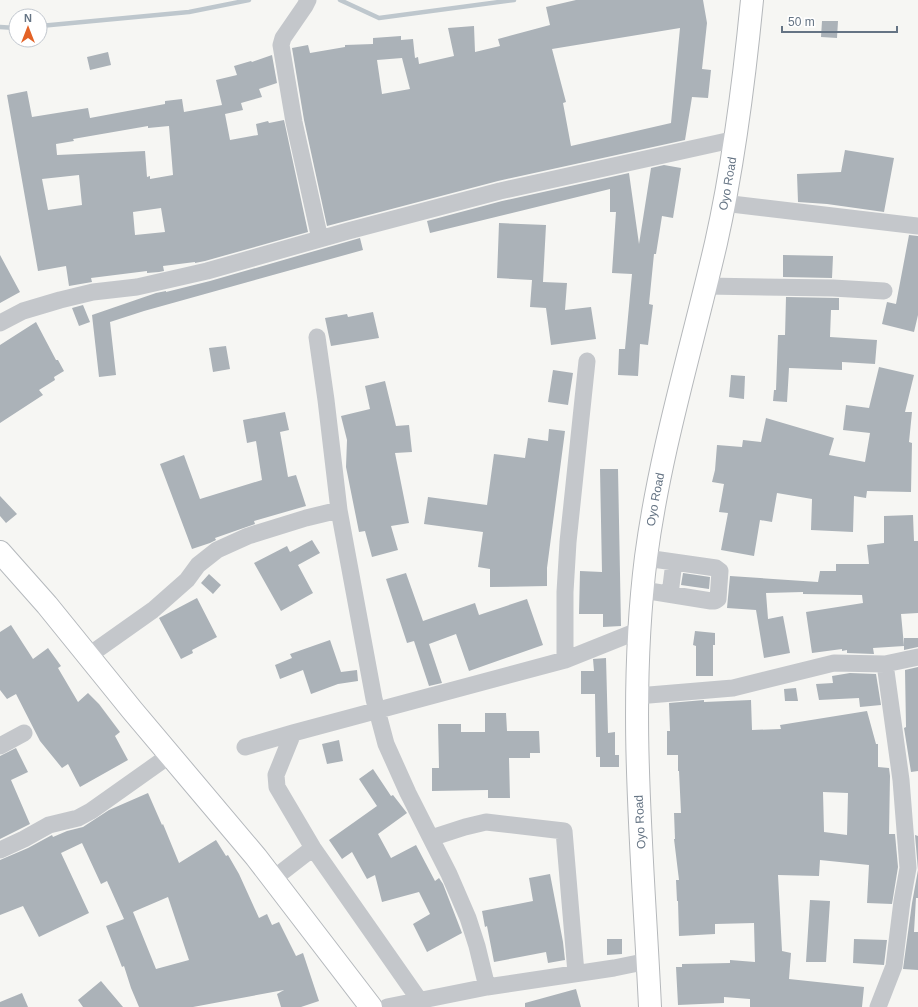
<svg xmlns="http://www.w3.org/2000/svg" width="918" height="1007" font-family="Helvetica,sans-serif">
<style>
.lines{fill:none;stroke-linecap:round;stroke-linejoin:round}
.stream{stroke:#bec7cd;stroke-width:4.5}
.building{fill:#abb2b8;fill-rule:evenodd}
.major-casing{stroke:#b5b9bd;stroke-width:24}
.highway-casing{stroke:#b5b8bb;stroke-width:24}
.minor{stroke:#c4c7cb;stroke-width:17}
.major{stroke:#fff;stroke-width:22}
.highway{stroke:#fff;stroke-width:22}
.labels{text-anchor:middle;dominant-baseline:central;stroke-width:4;stroke-linejoin:round;paint-order:stroke}
.street-label{font-size:12px;fill:#657484;stroke:#fff}
</style>
<rect width="100%" height="100%" fill="#f6f6f3"/>
<g class="lines">
<path class="stream" d="M340,0L379,18L514,0
M40,26L189,12L249,0
M0,27L16,28"/>
</g>
<path class="building" d="M576,0H703L707,23L702,69L711,70L708,98L692,97L685,140L498,181L327,226L304,120L292,48L308,45L310,53L345,47V45L373,44V38L401,36V40L413,39L415,58L418,57L419,64L454,56L448,28L474,26L475,52L500,46L498,39L550,25L546,7ZM680,28L671,123L571,146L563,103L566,102L552,49ZM402,58L410,89L382,94L377,60Z
M822,21H838L837,38L821,37Z
M108,52L111,65L90,70L87,57Z
M272,55L277,83L259,89L262,97L241,103L243,110L225,114L230,140L258,135L256,124L268,121L269,123L284,120L308,232L205,261L195,263V262L163,266L164,271L159,272L147,273V271L91,278L92,282L69,286L66,266L38,271L7,95L27,91L32,117L88,108L90,118L165,104V101L182,99L184,112L222,105L216,80L237,75L234,66L251,61L252,62ZM148,126V128L169,126L173,175L150,179V176L147,177L145,151L57,155L56,144L74,141L73,139ZM79,175L82,205L48,210L42,179ZM161,208L165,232L135,235L133,212Z
M845,150L894,158L884,212L827,204L798,202L797,174L841,172Z
M664,165L681,168L673,218L662,216L656,254H654L649,304L653,305L648,345L640,344L638,376L618,375L619,349H625L632,274L612,273L616,212H610V189L430,233L427,221L502,201L629,173L639,244L651,168Z
M499,223L546,225L543,282L567,283L565,310L591,307L596,339L551,345L546,308L530,307L532,280L497,278Z
M909,235L918,236V315L914,332L882,324L887,302L896,304Z
M360,238L363,250L144,311L110,322L116,375L99,377L92,315L156,293L166,291V292L210,281Z
M0,255L20,292L0,303Z
M783,255L833,256L832,278L783,277Z
M786,297L839,298V310H831L830,337L877,340L875,364L842,362V370L789,368L787,402L773,401L774,390H776L778,335H785Z
M83,305L90,322L79,326L72,308Z
M373,312L379,338L331,346L325,318L347,314L348,317Z
M36,322L56,360H58L64,371L54,377L55,380L39,390L43,395L0,423V345Z
M226,346L230,369L213,372L209,348Z
M879,367L914,375L905,412H912L909,442L912,443L911,492L867,491L866,498L854,496L853,532L811,530L812,499L777,493L772,522L760,520L754,556L721,550L728,513L719,512L724,484L712,482L715,470L717,445L742,447L743,440L761,442L766,418L834,438L829,455L865,462L870,433L843,430L846,405L869,408Z
M553,370L573,373L568,405L548,402Z
M731,375L745,376L744,399L729,397Z
M385,381L396,426L409,425L412,452L395,453L409,523L391,526L398,550L372,557L365,531L359,532L346,467L347,440L341,416L370,409L365,386Z
M285,412L289,430L280,432L288,477L296,475L306,506L254,521L255,524L215,538L216,540L210,543L192,549L160,464L184,455L200,499L262,480L256,441L247,443L243,420Z
M549,429L565,431L547,568V586L490,587V569L478,567L483,532L424,524L428,497L487,505L494,454L525,458L528,438L548,441Z
M600,469H618L621,626L603,627V614H579L580,571L602,572Z
M0,496L17,514L6,523L0,516Z
M913,515L914,541H918V613L901,614L904,646L873,648L874,654L847,653V650L842,651V649L812,653L806,612L863,603L862,595L803,594V592L766,593L768,619L783,616L790,653L764,658L756,610L727,608L730,576L818,582L820,571H836V564H869L867,545L884,543V516Z
M312,540L320,553L298,565L313,593L281,611L254,563L287,546L290,552Z
M406,573L423,621L475,603L479,615L527,599L543,645L469,671L456,634L429,644L442,683L429,686L414,641L407,643L386,579Z
M683,573L710,577L709,589L681,585Z
M209,574L221,585L213,594L201,583Z
M197,598L217,637L192,650L193,653L181,659L159,618Z
M11,625L33,659L48,648L61,666L58,668L78,702L88,693L99,704L120,732L115,736L128,760L80,787L68,764L62,768L40,741L16,694L7,699L0,690V632Z
M695,631L715,633V645H713V676H696V646L693,645Z
M904,638H918V647L904,650Z
M330,640L341,672L357,670L358,681L338,684L311,694L303,670L280,679L275,665L292,658L290,654Z
M606,658L608,733L615,732V755H619V767H600V757H596L595,694H581V671H594L593,659Z
M918,667V771L911,772L904,728L906,727L905,670Z
M850,673L876,674L881,705L860,707L859,698L819,700L816,684L833,683L832,676Z
M796,688L798,701H785L784,689Z
M704,700V702L751,700L752,730L781,729L780,725L867,711L876,744H878V767L889,768L890,776L889,834H895L898,867L892,904L867,903L869,865L820,860L819,876L778,875L782,951L791,953L789,979L864,987L862,1007H750V999L724,997V1003L678,1005L676,967H682V964L730,963V960L755,962L754,923L715,924V934L679,936L678,901H677L676,880H679L674,839H675L674,813H681L679,771H678V755H667V731H670L669,703ZM823,792L848,793L847,835L824,832Z
M485,713H506L507,731H539L540,753H530V758H509L510,798H488V790L432,791V768H439L438,724H461V732H485Z
M339,740L343,761L327,764L322,744Z
M16,748L28,772L11,780L30,824L0,839V756Z
M373,769L391,796L393,795L407,813L378,834L391,858L416,845L435,881L439,878L443,884L462,933L427,952L413,924L430,914L419,892L382,902L375,875L367,879L352,852L342,859L329,840L377,806L359,779Z
M148,793L162,825L163,824L179,863L216,840L226,856L228,855L239,874L259,918L267,914L272,925L279,922L296,956L303,953L319,1001L301,1007H281L277,994L284,990L193,1007H139L131,988L124,966L122,967L106,926L124,919L107,881L101,884L82,843L61,853L89,913L39,937L23,906L0,915V860L28,848L52,835L53,837L67,831L83,827L109,810ZM168,897L189,960L156,969L133,912Z
M915,835L918,836V898H916L914,932H918V970L903,969L912,903L918,870Z
M550,874L563,942L565,960L548,963L546,952L494,962L487,926L485,927L482,911L533,901L529,878Z
M810,900L830,901L826,962H806Z
M607,939H622V954L607,955Z
M854,939L887,940L884,965L853,963Z
M101,981L123,1007H83L78,1000Z
M576,989L581,1007H525V1003Z
M22,993L28,1007H0V1002Z"/>
<g class="lines">
<g class="major-casing">
<path id="major" d="M0,552L47,605L132,710L256,857L371,1007"/>
</g>
<g class="highway-casing">
<g id="highway">
<path id="s1" d="M650,1007C643,857 627,707 646,557C660,451 692,347 716,243C734,163 744,82 752,0"/>
</g>
</g>
<path class="minor" d="M308,0L305,6L283,38L281,45L294,122L320,239
M723,203L918,226
M705,286L833,288L884,291
M0,323L23,311L60,300L93,292L137,287L207,271L348,231L500,191L736,139
M339,510L374,699L386,744L408,793L449,874L468,918L477,946L487,987
M643,590L711,601H715L718,599L720,571L716,568L646,558
M670,594L674,562
M88,656L153,610L187,580L198,565L217,550L248,536L306,518L339,510L326,400L317,337
M565,660V592L568,542L587,361
M637,696L733,688L834,663L885,664L918,657
M293,733L276,775L277,787L313,848L420,1001
M0,746L24,733
M245,747L293,733L565,660L640,630
M431,838L465,827L486,822L564,831L576,973
M0,850L24,839L49,825L78,818L91,811L170,755
M273,879L313,848
M387,1007L487,987L614,968L648,961
M878,1007L894,966L902,901L908,868L901,780L885,664"/>
<use href="#major" class="major"/>
<use href="#highway" class="highway"/>
</g>
<g class="labels">
<g class="street-label">
<text stroke="none"><textPath href="#s1" startOffset="833">Oyo Road</textPath></text>
<text stroke="none"><textPath href="#s1" startOffset="509">Oyo Road</textPath></text>
<text transform="translate(640 822) rotate(-93)">Oyo Road</text>
</g>
</g>
<g transform="translate(28 28)"><circle r="19" fill="#ffffff" stroke="#c1c7ce"/>
<path d="M0-3L7 15L0 10L-7 15Z" fill="#e36226"/>
<text y="-6" font-size="11" font-weight="bold" text-anchor="middle" fill="#657484">N</text>
</g>
<path d="M782 26v6h115v-6" fill="none" stroke="#657484" stroke-width="2"/>
<text x="788" y="26" font-size="12" fill="#657484" stroke="#ffffff" stroke-width="3" paint-order="stroke">50 m</text>
</svg>
